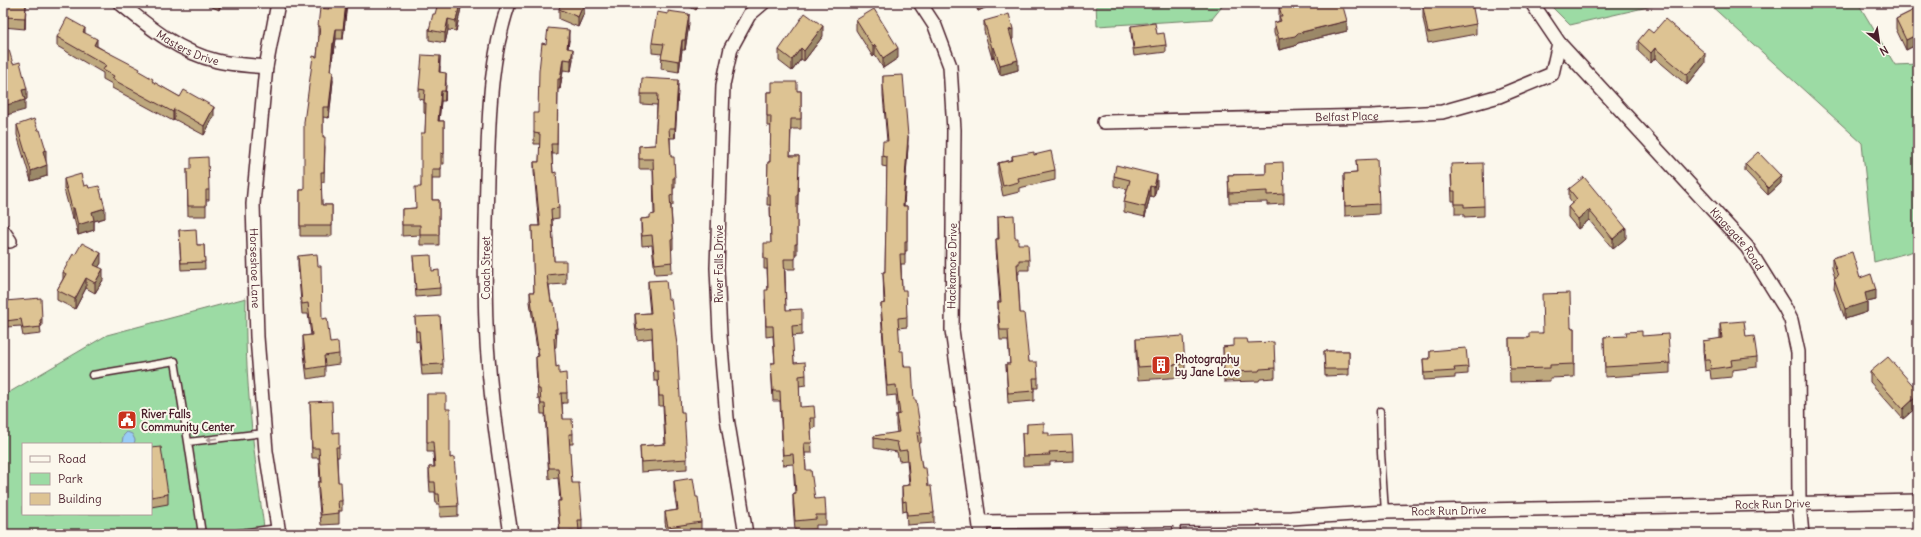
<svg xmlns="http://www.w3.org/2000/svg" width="1921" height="537" font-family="Delius,sans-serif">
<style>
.green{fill:#9cdba4;stroke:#737d68;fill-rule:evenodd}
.water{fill:#98ccf6;stroke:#7987a5}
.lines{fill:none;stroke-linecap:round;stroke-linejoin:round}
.lane-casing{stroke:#4a1f2b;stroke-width:9}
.street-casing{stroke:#4a1f2b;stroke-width:16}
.lane{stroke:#fbf7ec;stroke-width:6}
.street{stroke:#fbf7ec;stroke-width:13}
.wall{fill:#bea87e;stroke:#4a1f2b}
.shaded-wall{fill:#9b8867;stroke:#4a1f2b}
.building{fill:#ddc393;stroke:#4a1f2b}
.oneway{fill:#ab9695}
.labels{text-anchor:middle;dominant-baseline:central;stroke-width:4;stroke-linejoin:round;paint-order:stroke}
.street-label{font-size:11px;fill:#4a1f2b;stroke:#fbf7ec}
.poi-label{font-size:11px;font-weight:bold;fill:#4a1f2b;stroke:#fbf7ec;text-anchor:start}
</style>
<rect width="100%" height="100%" fill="#fbf7ec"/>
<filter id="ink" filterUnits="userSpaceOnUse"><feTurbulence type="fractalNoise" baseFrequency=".025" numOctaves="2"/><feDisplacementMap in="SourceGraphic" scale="8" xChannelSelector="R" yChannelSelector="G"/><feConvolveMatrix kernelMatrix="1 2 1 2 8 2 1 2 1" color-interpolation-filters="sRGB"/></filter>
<g filter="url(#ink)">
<path class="green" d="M1096,3H1225L1212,19L1097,26Z
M1548,3H1665L1570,25Z
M1708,3H1858L1895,65L1918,64V250L1874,262L1862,143Z
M246,298C244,377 254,456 265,534H3V396L107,335ZM23,444H151V514H23Z"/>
<path class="water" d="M127,432L132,434L135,440L134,444H122L123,436Z"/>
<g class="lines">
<g class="lane-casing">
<path id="lane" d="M92,375L175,361L188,442
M1380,411L1381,453L1385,512
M1176,520L1177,534
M202,534L188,442L264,433
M232,534L278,528"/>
</g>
<g class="street-casing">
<g id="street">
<path id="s1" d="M120,3C149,27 179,52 217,61C233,65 250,65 266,67"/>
<path id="s2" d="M278,3L266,67L253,204L257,337L266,451L279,534"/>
<path d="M509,3C489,61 489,118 487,179C486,227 484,276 486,324C489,395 500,464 511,534"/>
<path d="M920,3L935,26L950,66L954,130L952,330L981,534"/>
<path id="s3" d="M1532,3L1559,43L1747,247L1785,308L1791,320L1798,352L1799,503L1802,534"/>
<path id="s4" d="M1104,122L1372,116L1442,112L1499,96L1552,74L1559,43"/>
<path d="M3,231L10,241"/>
<path id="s5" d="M980,522L1291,518L1385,512L1918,501"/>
<path d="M746,534L727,418L720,335L717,268L723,85L731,48L749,15L763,3"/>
</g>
</g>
<use href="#lane" class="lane"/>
<use href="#street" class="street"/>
</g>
<path class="wall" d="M3,3H26L25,29L3,27Z
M204,3H222L219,10Z
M329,3H347L343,39H336L334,53H333L331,71L333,81L329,118L323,117V137L325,147L324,182H321L322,205H332V236H300V190H304L319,36H318V26L329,9Z
M462,3L456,31L448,30L445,43L429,40V30L435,14Z
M557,3H584V13L578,27L559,19V9L561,4Z
M683,3H700L696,10Z
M974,3H996L978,11Z
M1283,3H1342L1347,31L1298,43L1295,46L1279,50L1274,33V23L1279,21V7L1283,5Z
M1423,7L1476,24V34L1428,43L1423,18Z
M1918,8V44L1906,50L1896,29V19Z
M856,20L898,58L883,68L875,55L873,57L856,30Z
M984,21L1013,39L1012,40L1018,70L1000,75L994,57L992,58L984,31Z
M689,24L685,50H682L679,72L661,69L662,54L652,53V43Z
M1131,26L1157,34L1166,45V52L1134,56L1131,33Z
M85,33L97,46L140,72L153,82L214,116L204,135L174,119L173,121L112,88V84L103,79V73L57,46V37Z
M1653,33L1705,63L1687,85L1655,58L1651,63L1638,51V41Z
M823,36L804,61L801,59L792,71L779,61V50Z
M569,40L568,48L573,59L571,71L563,70L560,89H558L557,154H552L553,173L559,208V218L552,219L554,261L566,273V284L549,285L551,302L557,329L556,347L554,348L556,367L567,393V403H562L563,419L573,434V444H569L572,483L582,520V530H578L579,534H560L558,512V501H560L558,478L549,479L545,414H541L540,399H538L536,367V357L538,356L530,302V292H534L532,226H539L534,172V162H539L540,144H534V133L538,113Z
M440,66V72L446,83L445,101H441L439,121H444V164H441V179H432V200H439V245H420V235L402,236V209L416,208L421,187L425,133L426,114L424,113V100L419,99V89Z
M883,76L908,146L904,206H907V251H905V264H901L902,290L907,317V327L898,328L900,351L914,400L921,433V443H918L922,468L928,486L934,513V523L907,525L906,511L903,512L902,496V486L909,485L907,460L899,461L897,452L874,448V436L897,433L896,425V415H898L896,395L887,396L881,314V304L884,303L883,272H885L887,167L882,166V156L887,141L883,95Z
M678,90L675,138H670L671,157L675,178V188H673V205L671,206L673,239V249L671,250L672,273L655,274L652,245L642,246L641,229V219L650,218L654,214L653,169H639V146L655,145L657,105L641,104V94Z
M801,91V129H791L790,156H799L798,205H797V254H795V269H785L786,310L802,325V335L792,336L794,363L806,375V385L799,386L800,407L815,418V428L811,429L812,453H805L806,470L815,499L826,515V525H816V529L795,531L793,504V494L795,493L793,464L783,465L780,401H773L771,363H775L773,336L766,337L765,300L768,290L767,269H764V253L771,243L770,205H767L768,162H770L771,126H767V92Z
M17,125L46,160L47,176L31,181L17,135Z
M1034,155L1055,170V180L1019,188V192L1003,196L998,173V163L1012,160V156Z
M1356,160L1379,204V214L1345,216L1344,174L1357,173Z
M1266,163L1284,194V204L1267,205V202L1229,203L1228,175L1266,174Z
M1745,164L1781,183L1768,195L1745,171Z
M187,169L209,190V200H206V216H188Z
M1451,174L1484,206V216L1464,217V214H1455V201H1452Z
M1114,176L1157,185L1154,197L1150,196L1145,217L1124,212V202L1127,189L1114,186Z
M64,179L89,188L105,218L94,221V230L78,235L74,218L72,219L64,189Z
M1569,189L1626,238L1613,249L1589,220L1578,229L1568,217V207L1572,203L1569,199Z
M998,216L1015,238L1018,244L1029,260V270H1019V274H1018L1020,313L1029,362L1038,378V388H1034V401L1008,403L1006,364H1010L1008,340H1000L998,313V302H1000L996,249V239H998Z
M179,230L197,245H204L205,269L181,270Z
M75,255L101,263L98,267L103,280L95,293L86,288L75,309L57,300V290L63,279V272Z
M298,256L330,343L339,354V364L325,366V376L307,379L303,346V336L311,335L308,314H302L298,266Z
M413,256L432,271L440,288V295L416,297Z
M1832,258L1860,278L1876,300L1867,302V312L1845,319L1834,288L1835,278L1832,268Z
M648,281L668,299L681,412L687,459V469L641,472L640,446L665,444L663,406H659L658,381H654L652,338L637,340L635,324V314L650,313L648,292Z
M5,301L42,319V326H40L41,334L23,336L21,326L6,327L5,308Z
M415,317L443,364V374L422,375L419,341L416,342Z
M1720,323L1746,337L1757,357V367L1732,370V377L1711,379L1710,370L1705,371L1703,351V341L1720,339Z
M1571,328H1574V377L1550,378V381L1510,382L1509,338H1529L1542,333Z
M1642,336L1670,363V373L1605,377L1604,337Z
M1136,339L1185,364V377L1138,380L1136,353Z
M1248,343L1275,368V378L1260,379L1259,381L1224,382L1223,347L1234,346Z
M1324,351H1349V375L1325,376Z
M1430,351L1468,367V374L1455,375V378L1424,380L1423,359H1430Z
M1870,372L1918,391V406L1903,419L1870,382Z
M427,394L446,409L450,458L458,506V516L440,517L439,504H436L435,492H430L429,478V467H434L433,452H427Z
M310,402L333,433L339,447V457H337L338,482L342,501V511H339V524L321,525L318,492V482H320L319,458H312Z
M1027,424L1044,433L1073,451V461L1050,462V465L1023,466L1022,433H1027Z
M151,448L168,494V504L151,507Z
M674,481L701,522V532L689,534H667L665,522V512L677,510L674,491Z"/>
<path class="shaded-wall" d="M26,3L25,29V18Z
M219,3H222L219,10Z
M346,3H347L343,39V29Z
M460,3H462L456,31V21Z
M584,3V13L578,27V17Z
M696,3H700L696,10Z
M978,3H996L978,11Z
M689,14V24L685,50V40Z
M448,19V30L445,43V33Z
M1347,21V31L1298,43L1295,46L1279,50V39L1298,33Z
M823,26V36L804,61V51Z
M85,28V37L83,32Z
M336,29V39L334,53V43Z
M1013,29V39L1009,40V30Z
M569,30V40L567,58V48Z
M1918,34V44L1906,50V40Z
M97,39V49L94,45Z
M682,40V50L679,72V61Z
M333,43V53L330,81V71Z
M875,45V55L873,57V47Z
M994,47V57L992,58V48Z
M801,48V59L792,71V60Z
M898,48V58L883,68V58Z
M1655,48V58L1651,63V53Z
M573,49V59L571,71V60Z
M1705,53V63L1687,85V75Z
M440,56V66L439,82V72Z
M563,59V70L560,89V79Z
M1018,60V70L1000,75V65Z
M333,71V81L329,118V107Z
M446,73V83L445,101V91Z
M678,80V90L675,138V128Z
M27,89V99L25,100V110L3,116V106L22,90Z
M441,91V101L438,131V121Z
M214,107V116L204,135V126Z
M174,109V119L173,121V112Z
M908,136V146L903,216V206Z
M46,150V160L43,161V151Z
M47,165V176L31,181V171Z
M1157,175V185L1154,197V187Z
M1781,176V183L1768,195V188Z
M1150,186V196L1145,217V207Z
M72,208H74V218L72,219Z
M105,208V218L94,221V230L78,235V225L92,212Z
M1589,210V220L1578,229V219Z
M1626,228V238L1613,249V239Z
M101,253V263L94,275V265Z
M103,269V280L95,293V283Z
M86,278V288L75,309V299Z
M1876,290V300L1867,302V312L1845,319V309L1865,293Z
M1918,395V406L1903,419V409Z"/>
<path class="building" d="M3,3H26L25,18L3,17Z
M329,3H346L343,29H336L334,43H333L330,71H333L329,107H323V137H325L324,172H321L322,205H332V226H300V190H304V122L313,56L317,57L320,26H318L320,8L329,9Z
M438,3H460L456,21L448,19L445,33L429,30L433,14H435Z
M561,3H584L578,17L559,9Z
M1284,3H1342L1347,21L1298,33L1295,36L1279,39L1274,23L1281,21L1279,16H1282L1279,7L1285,5Z
M1446,3H1472L1476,24L1428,33L1423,7Z
M1918,8V34L1906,40L1896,19Z
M874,9L898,48L883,58L875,45L873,47L856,20Z
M668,11L689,14L685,40H682L679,61L661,58L664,44L652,43L657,12L668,14Z
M805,13L823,26L804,51L801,48L792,60L779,50Z
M1009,14L1013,29L1009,30L1018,60L1000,65L994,47L992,48L984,21Z
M67,18L85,28L83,32L97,39L94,45L140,69L139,71L153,79L152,81L180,97L184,90L214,107L204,126L174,109L173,112L112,79L114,76L103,70L106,65L57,37Z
M1665,19L1705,53L1687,75L1655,48L1651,53L1638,41L1648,29L1653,33Z
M1155,23L1157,34L1164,33L1166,45L1134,49L1131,26Z
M548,28L569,30L567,48L573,49L571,60L563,59L560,79H558L557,144H551L553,173L556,172L559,208L551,209L554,261H566V273L547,275L551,302H554L557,329H555L556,337L554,338L556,367L559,366V374L566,373L567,393H561L563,419H572L573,434H569L572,483H579L582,520H578L579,531L560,533L558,501H561L558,468H549L545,404H541L540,389H538L536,357L539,356L530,292H534L532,226H540L534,162H539L540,134L534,133V113H538L539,71L542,43L546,44Z
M9,50L13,64L20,62L27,89L22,90L25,100L3,106V51Z
M422,55L440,56L439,72L446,73L445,91H441L438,121H444V154L441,153V169H432V200H439V235H420V225H402V209L416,208L415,187H421V133H425L426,103H424L425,90L419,89Z
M903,75L908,136L903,206H907V241H905V254H900L902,290H906L907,317L898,318L900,351H903L904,367H912L914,400H916L921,433H917L922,468H926L928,486H931L934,513L907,515L906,501L903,502L902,486L910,485L907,450L899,451L897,442L874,438V436L899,432L896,415L900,414L896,385L887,386L881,304L885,303L883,272H885L887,157L882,156L883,141H888L883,85V76Z
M642,78L678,80L675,128H669L671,157H674L675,178H673V195L670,196L673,239L671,240L672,262L655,264L652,235L642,236L641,219L650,218V215L655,214L653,159H639V146L655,145L658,94H641Z
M772,82H797V91H801V119H791L790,156H799L798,195H797V244H795V259H784L786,310L802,309V325L792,326L794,363L805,362L806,375L799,376L800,407L814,406L815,418H810L812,443H804L806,470H811L815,499L825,498L826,515H816V519L795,521L793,494L796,493L793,454L783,455L780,391H773L771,363H775L773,326H766L765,290H768L767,259H764V243H771L770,194H767L768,162H770L771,116H767V92H772Z
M34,119L38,130H40L46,150L43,151L47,165L31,171L17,125Z
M1051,151L1055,170L1018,178L1019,182L1003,186L998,163L1013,160L1012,156L1034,152V155Z
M1758,152L1781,176L1768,188L1745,164Z
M208,157L209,190H206V206H188L187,169H191V158Z
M1377,159L1379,204L1345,206L1344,174L1357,173L1356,160Z
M1283,162L1284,194L1267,195V191L1229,193L1228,175L1266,174V163Z
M1483,163L1484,206L1464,207V204H1455V191H1452L1451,164Z
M1116,165L1157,175L1154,187L1150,186L1145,207L1124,202L1130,180L1114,176Z
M81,174L84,186L88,185L89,188L99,186L105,208L92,212L94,220L78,225L74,208H72L64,179Z
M1584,177L1626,228L1613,239L1589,210L1578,219L1568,207L1577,199L1569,189Z
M1014,215L1015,238H1018V244H1028L1029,260H1019V264H1017L1020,313H1024L1029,362H1037L1038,378H1033L1034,391L1008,393L1006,364H1010L1008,330H1000L998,302H1001L996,239H999L998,216Z
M196,229L197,245H204L205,262L181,263L179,230Z
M82,243L101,253L94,265L103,269L95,283L86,278L75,299L57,290L66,274L63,272L73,254L75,255Z
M1852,252L1860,278L1871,274L1876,290L1865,293L1867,302L1845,309L1834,278L1838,276L1832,258Z
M317,254L318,266H321L322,319L327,318L330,343L338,342L339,354L324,356L325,366L307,369L303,336L312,335L308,303L302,304L298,256Z
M431,255L432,271L439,270L440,288L416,290L413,256Z
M666,280L668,299H671L677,345L681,412H684L687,459L641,462L640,446L666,444L663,396H659L658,371H654L652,328L637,330L635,314L651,313L648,281Z
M1570,293L1571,328H1574V364L1550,365V368L1510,369L1509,338H1529V333H1543L1542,294Z
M41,298L42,319L40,320L41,327L23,329L21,319L6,321L5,301Z
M440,316L443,364L422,365L419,331H416L415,317Z
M1744,321L1746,337L1754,336L1757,357L1731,360L1732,366L1711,369L1710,360H1705L1703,341L1722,338L1720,323Z
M1642,331V336L1668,334L1670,363L1605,367L1604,337L1627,336L1626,332Z
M1183,336L1185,364L1138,367L1136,339Z
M1234,339H1247L1248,343L1274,342L1275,368L1260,369L1259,371L1224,372L1223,347L1234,346Z
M1466,348L1468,367L1454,368L1455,371L1424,373L1423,359H1430V351Z
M1324,351H1349V369H1325Z
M1888,357L1918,391V395L1903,409L1870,372Z
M427,394H446V409H450V458L454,457L458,506L440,507L439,494H436L435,482H430L429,467H435L433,442H427Z
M332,401L333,433L339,432V447H336L338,482H341L342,501H338L339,513L321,515L318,482H321L319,448H312L310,402Z
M1044,423V433H1049V436L1072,435L1073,451L1049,452L1050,455L1023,456L1022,433H1027V424Z
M161,447L168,494L151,497V448Z
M693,478L696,497H698L701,522L668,527L665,512L678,510L674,481Z"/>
<defs><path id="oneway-solid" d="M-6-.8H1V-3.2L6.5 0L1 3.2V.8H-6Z"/></defs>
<use class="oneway" href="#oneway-solid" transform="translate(212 439) rotate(173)"/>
</g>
<defs>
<g id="building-square" transform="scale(1)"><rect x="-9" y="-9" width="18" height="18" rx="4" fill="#c8321e" stroke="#fbf7ec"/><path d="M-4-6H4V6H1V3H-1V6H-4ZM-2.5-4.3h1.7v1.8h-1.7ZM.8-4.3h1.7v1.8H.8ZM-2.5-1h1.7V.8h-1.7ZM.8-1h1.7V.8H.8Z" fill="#fff"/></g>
<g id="civic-square" transform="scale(1)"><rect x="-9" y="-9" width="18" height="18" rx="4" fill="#c8321e" stroke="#fbf7ec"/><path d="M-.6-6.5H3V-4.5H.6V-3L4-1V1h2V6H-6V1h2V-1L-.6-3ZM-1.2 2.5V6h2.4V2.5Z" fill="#fff"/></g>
</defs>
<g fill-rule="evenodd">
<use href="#building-square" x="1161" y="365"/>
<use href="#civic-square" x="127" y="420"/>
</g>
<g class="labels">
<g class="street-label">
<text stroke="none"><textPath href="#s1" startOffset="82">Masters Drive</textPath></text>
<text stroke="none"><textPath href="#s4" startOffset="243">Belfast Place</textPath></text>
<text stroke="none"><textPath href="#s3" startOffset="313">Kingsgate Road</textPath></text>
<text transform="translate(719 264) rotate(-90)">River Falls Drive</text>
<text transform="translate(952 266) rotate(-89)">Hackamore Drive</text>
<text stroke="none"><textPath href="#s2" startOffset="267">Horseshoe Lane</textPath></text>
<text transform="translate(486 268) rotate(-90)">Coach Street</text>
<text stroke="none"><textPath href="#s5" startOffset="793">Rock Run Drive</textPath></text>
<text stroke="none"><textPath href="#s5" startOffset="469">Rock Run Drive</textPath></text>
</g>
<g class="poi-label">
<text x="1175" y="359">Photography<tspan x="1175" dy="13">by Jane Love</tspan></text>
<text x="141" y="414">River Falls<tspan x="141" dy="13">Community Center</tspan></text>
</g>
</g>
<rect width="1921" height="537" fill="none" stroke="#fbf7ec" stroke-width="16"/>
<rect x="8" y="8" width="1905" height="521" fill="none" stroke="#4a1f2b" stroke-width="1.5" filter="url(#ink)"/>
<rect x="22" y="443" width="130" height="72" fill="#fbf7ec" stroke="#b4a19f"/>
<rect x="30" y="456" width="20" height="6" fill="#fbf7ec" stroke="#b4a19f"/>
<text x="58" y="463" font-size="12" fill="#4a1f2b">Road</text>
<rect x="30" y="473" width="20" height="12" fill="#9cdba4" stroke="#b4a19f"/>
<text x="58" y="483" font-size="12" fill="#4a1f2b">Park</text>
<rect x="30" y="493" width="20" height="12" fill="#ddc393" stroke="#b4a19f"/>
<text x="58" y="503" font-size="12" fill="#4a1f2b">Building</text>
<g transform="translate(1879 42) rotate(150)" stroke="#fbf7ec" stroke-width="3" paint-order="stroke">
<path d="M0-3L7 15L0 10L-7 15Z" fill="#4a1f2b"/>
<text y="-6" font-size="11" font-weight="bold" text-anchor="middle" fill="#4a1f2b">N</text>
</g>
</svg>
